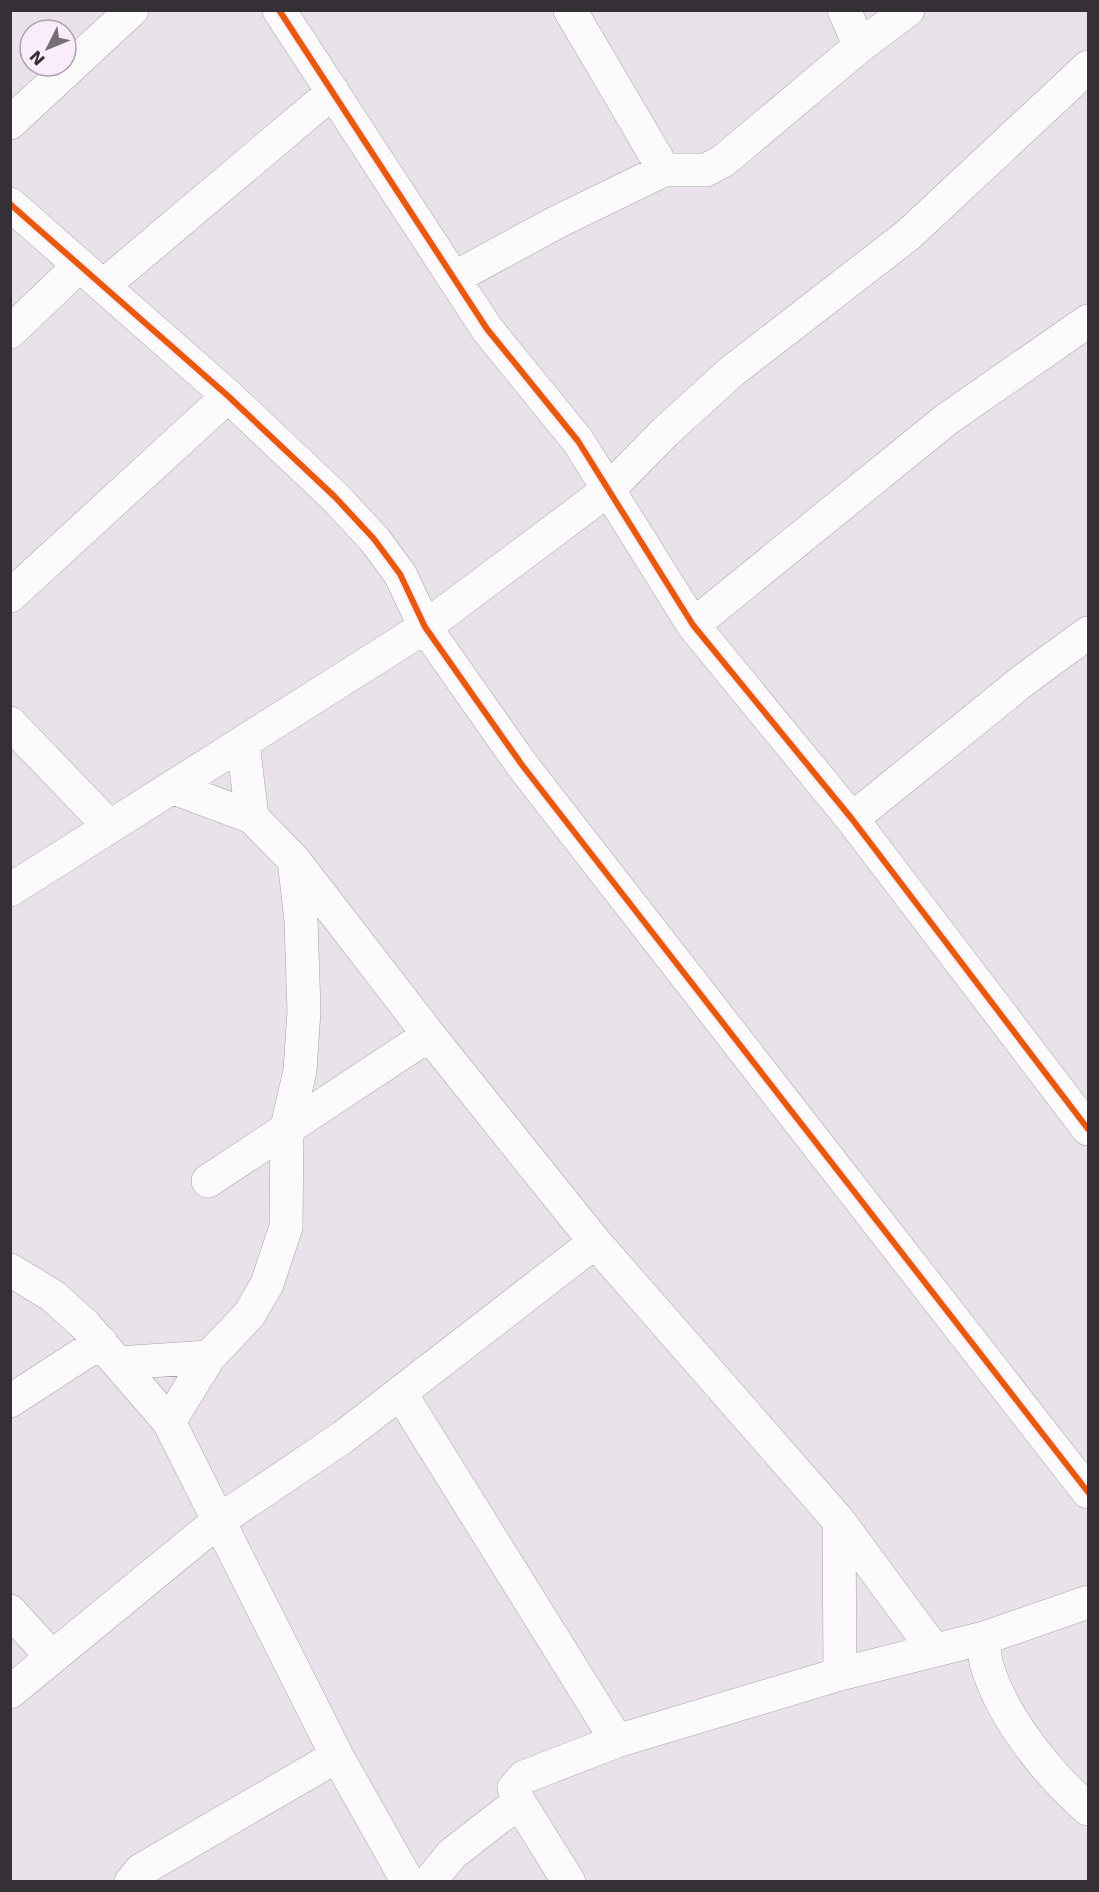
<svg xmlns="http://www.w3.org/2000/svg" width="1099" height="1892" font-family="'DejaVu Sans',sans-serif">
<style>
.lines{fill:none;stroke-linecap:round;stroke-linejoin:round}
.street-casing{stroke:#a7a2a7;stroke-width:34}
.street{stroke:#fcfbfc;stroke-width:33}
.cycleway-casing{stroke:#faecfb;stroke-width:10}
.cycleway{stroke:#e8590c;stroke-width:6}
</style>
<rect width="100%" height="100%" fill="#e9e2ea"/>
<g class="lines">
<g class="street-casing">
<path id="street" d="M279,10L487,329L578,441L693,625L852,819L1088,1129
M570,10L664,170
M844,10L860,46
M10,123L132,10
M10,204L228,396L335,497L374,539L400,574L425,627L522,765L1088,1492
M454,278L557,222L664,170H706L723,161L860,46L908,10
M103,286L333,92
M10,332L80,265
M10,596L228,396
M693,625L947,419L1088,321
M10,723L109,826
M243,744L252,817
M174,788L252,817L294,860L429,1035L595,1242L839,1521L934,1650
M852,819L1025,679L1088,633
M10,890L425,627L608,490L665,432L731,372L908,235L1088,67
M208,1181L429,1035
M10,1270L53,1296L85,1325L169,1422L337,1756L408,1882
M118,1363L209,1357
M401,1394L617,1741
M10,1401L101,1342
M169,1422L209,1357L249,1315L267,1284L286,1227L287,1127L300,1071L304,1011L301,920L294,860
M839,1521L840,1674
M10,1611L51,1656
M984,1638C985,1647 984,1658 987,1666C1004,1720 1047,1773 1088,1809
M10,1692L217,1522L343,1437L595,1242
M131,1882L141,1870L337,1756
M429,1882L452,1854L519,1802
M569,1882L519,1802L514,1788L524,1777L617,1741L840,1674L984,1638L1088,1602"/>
</g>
<use href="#street" class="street"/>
<g class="cycleway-casing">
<path id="cycleway" d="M279,10L487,329L578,441L693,625L852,819L1088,1129
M10,204L228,396L335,497L374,539L400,574L425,627L522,765L1088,1492"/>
</g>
<use href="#cycleway" class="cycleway"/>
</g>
<rect width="1099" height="1892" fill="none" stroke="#353036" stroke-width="24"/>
<g transform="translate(48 48) rotate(227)"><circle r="28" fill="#faecfb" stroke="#aba1ac" stroke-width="1.5"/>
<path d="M0-4.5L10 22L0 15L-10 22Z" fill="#746e75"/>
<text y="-9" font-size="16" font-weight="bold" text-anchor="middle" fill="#353036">N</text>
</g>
</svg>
